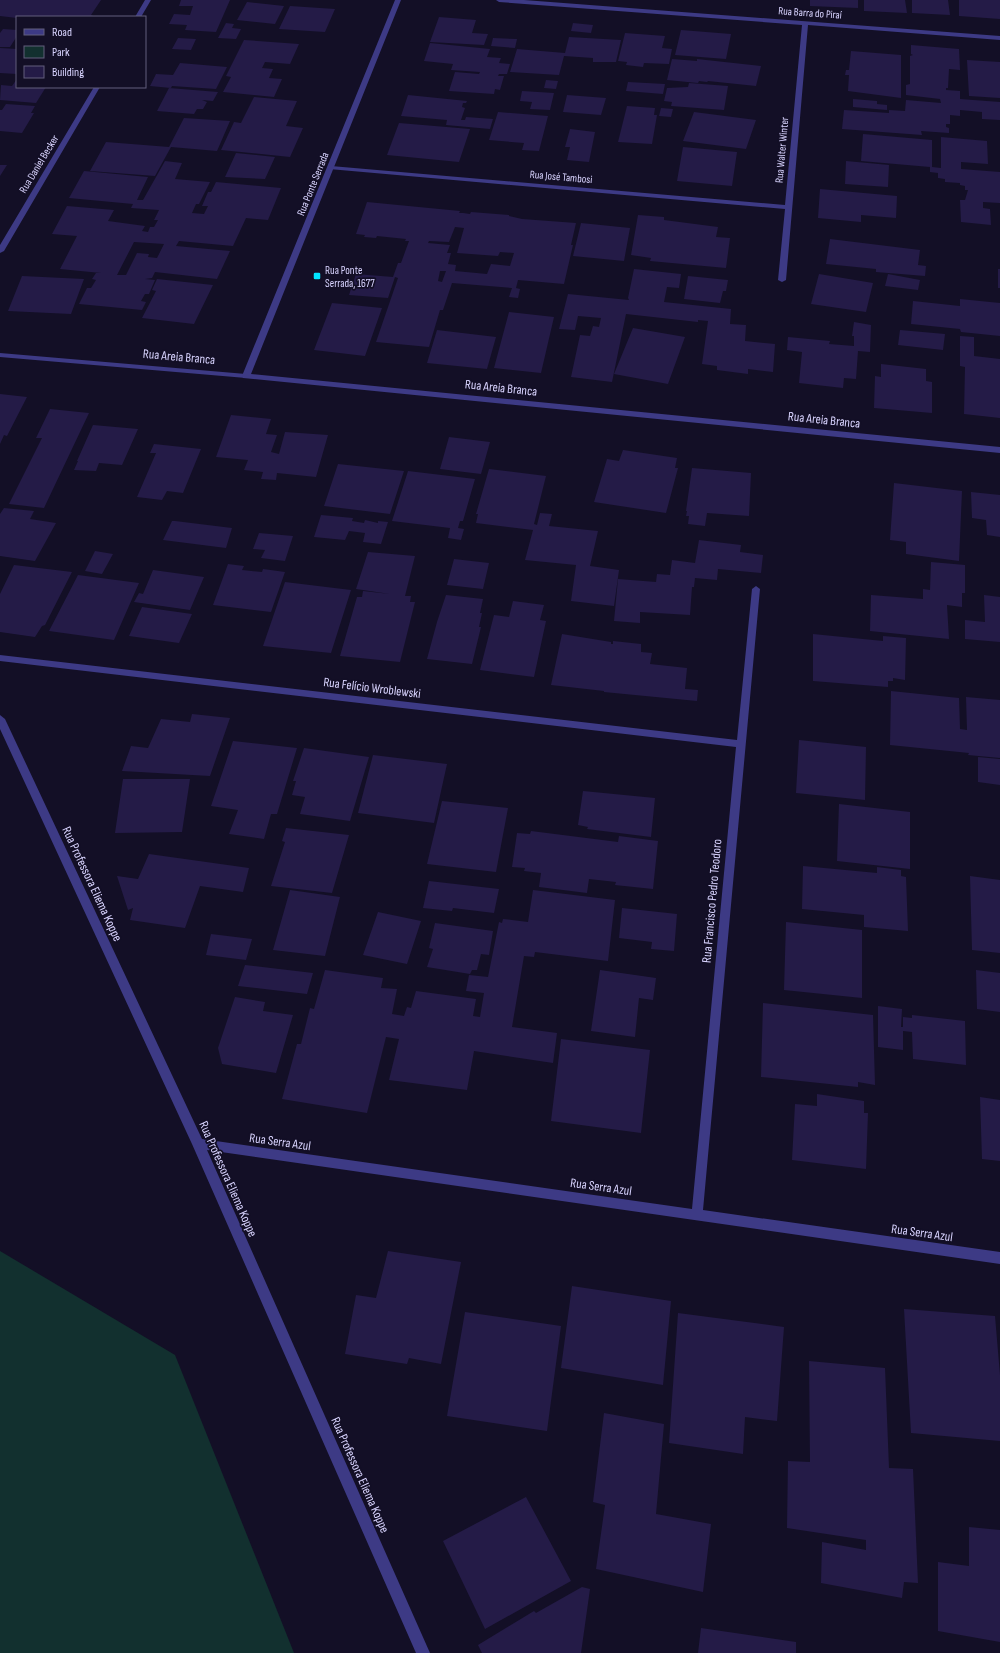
<svg xmlns="http://www.w3.org/2000/svg" width="1000" height="1653" font-family="'Sofia Sans Condensed',sans-serif">
<style>
.green{fill:#12302f}
.building{fill:#241b47;fill-rule:evenodd}
.lines{fill:none;stroke-linecap:round;stroke-linejoin:round}
.minor{fill:#3d3a85;fill-rule:evenodd}
.tertiary{fill:#3d3a85;fill-rule:evenodd}
.poi-dot{fill:#00e5ff;stroke:#130f26;stroke-width:1.5}
.labels{text-anchor:middle;dominant-baseline:central;stroke-width:3.5;stroke-linejoin:round;paint-order:stroke}
.far-street-label{font-size:11px;fill:#d9d4ff;stroke:#130f26}
.far-poi-label{font-size:11px;fill:#d9d4ff;stroke:#130f26;text-anchor:start}
.street-label{font-size:13px;fill:#d9d4ff;stroke:#130f26}
</style>
<rect width="100%" height="100%" fill="#130f26"/>
<path class="green" d="M0,1251L175,1355L294,1653H0Z"/>
<path class="building" d="M0,0H101L91,15L96,17L17,18L0,16Z
M181,0H230L216,32L185,30L187,25L169,24L174,14L190,15L193,6H179Z
M810,0H858V8L810,6Z
M864,0H905L907,13L864,11Z
M912,0H948L950,15L912,13Z
M959,0H1000V19L959,16Z
M247,2L284,6L275,24L237,20Z
M290,6L335,9L325,32L279,29Z
M439,17L476,20L472,33L488,34L484,45L430,42Z
M226,23L234,24L232,28L241,29L236,39L218,38Z
M573,23L593,25L591,33L571,31Z
M3,29L17,30V36L10,47H0V33Z
M681,30L731,34L726,59L675,55Z
M625,33L665,36L662,48L672,49L669,64L644,63L643,67L626,65L627,62L618,61Z
M569,37L621,40L616,62H593V58L564,56L559,75L510,72L517,49L565,53Z
M178,38L196,39L191,50L172,49Z
M493,38L517,39L515,48L491,46Z
M244,40L299,44L290,64L265,62L262,68L273,69L269,78L282,79L274,97L223,92L231,77L226,76Z
M430,43L490,49L487,57L501,58L499,63L510,64L507,74H499L498,76H504L500,90L495,89L494,94L449,91L455,72L479,74L480,72L451,70L453,64L424,61Z
M911,45L959,49L960,70L949,69L948,88H946V90L960,91V99L1000,102V120L982,119V112L960,110V116L950,115V124H946V127L949,128V133L921,131L922,135L842,129L844,110L889,113V110L905,111L906,100L941,103L940,99L906,95V85L910,84V56L913,55L911,54Z
M0,48L17,49V74L0,73Z
M851,51L901,55V98L848,91L849,75H845L846,70H849Z
M672,59L697,61V59L761,66L756,86L708,81L707,82L699,81L698,83L667,80Z
M967,60L1000,62V98L969,96Z
M180,63L227,67L216,89L172,86L171,88L150,86L156,74L173,75Z
M17,79V87H46L36,103L0,100L1,85L12,86Z
M546,80L558,81L556,89L544,88Z
M628,82L665,84L663,94L626,91Z
M689,83L728,86L724,110L671,106L672,102L664,101L667,88L688,87Z
M169,88L218,92L213,101L202,100L207,102L203,109H197L194,114L157,111Z
M522,91L554,93L550,110L530,109L532,102L520,101Z
M408,95L467,101L466,103H463L462,107L465,108L461,120H465L466,117L493,119L490,129L446,125L447,120L401,116Z
M567,95L606,98L601,115L563,112Z
M254,97L297,101L286,126L303,128L290,157L221,150L234,122L241,123Z
M853,99L877,101V104L887,105V110L853,107Z
M6,104L35,106L31,113H34L22,133L0,131V110H2Z
M627,106L655,108L654,115H657L652,144L618,142Z
M661,108L673,109L671,117L659,116Z
M498,112L548,116L539,151L522,150L524,143L489,140Z
M694,112L756,120L746,149L683,141Z
M184,118L230,121L217,151L171,147L155,176L90,171L106,142L169,147Z
M399,123L470,129L459,162L387,155Z
M570,129L595,132L589,162L567,160L570,147H565Z
M863,134L932,140V167L941,168V137L987,141L988,164L961,162V169L1000,172V203L983,202V208L990,209L991,225L961,222L960,200H965L968,190H965V186L960,185V183L945,182V179L938,178V173L930,172V167L861,161Z
M683,147L737,152L732,186L677,181Z
M236,153L275,157L265,179L225,177Z
M165,161L182,163L175,179L210,182L199,204H196L192,213L204,214L208,206H202L208,192H211L216,182L281,188L268,220L246,218L233,246L179,241L176,246L230,251L217,279L155,272L152,278L145,279L155,280L149,294H145L141,301L146,302L142,310L79,304L87,288H91L96,280L92,279L96,273H101L60,269L77,236L52,234L67,206L114,210L108,221L145,226L142,231L148,232L150,227H154L158,220H154L159,210L131,208L133,204L69,198L84,171L148,177L137,200H143ZM134,242L164,244L157,258L148,257L149,254L137,253L126,275H117Z
M846,161L889,165L888,187L845,184Z
M0,165H7L0,176Z
M820,189L897,196L896,218L861,215V222L818,218Z
M367,202L460,211L459,213H463L470,214L471,212L509,215V216L522,219L576,223L571,245H573L564,284L518,280L516,288L520,289L518,298L509,297L512,288L452,283L443,310H440L429,347L376,342L398,278L395,277L388,298L349,295L356,274L393,277L398,263H401L409,241H405L406,239L377,236L376,238L364,237L365,235L356,234ZM455,227L464,228L457,253L498,256L500,252L514,253L510,266L491,264L487,274L455,271L456,265L448,264L451,253H447L450,245L428,243L429,241L449,242ZM440,271H446L442,282L438,281Z
M638,215L664,217V220L718,227L716,237L730,238L726,268L650,261L651,258L631,255Z
M581,223L630,228L624,261L573,256Z
M830,239L920,250L918,265L926,266L925,276L876,272V269L826,264Z
M634,269L681,274L679,288L667,287L664,302L731,309L730,324L746,325L745,341L775,344L773,372L748,369V374L717,370V366L702,364L708,321L698,320V322L626,314L612,382L571,377L580,335L590,336L593,326L599,327L601,318L578,316L575,330L559,329L568,294L629,300L628,298Z
M998,269H1000V288H998Z
M819,274L873,283L866,312L811,304Z
M888,274L920,280L918,290L885,286Z
M22,276L84,279L71,314L8,311Z
M688,276L728,280L726,291H723L720,303L684,299Z
M157,279L213,285L194,324L142,318L156,291L152,290Z
M960,299L1000,303V336L961,332L960,329L911,324L913,301L960,306Z
M332,303L382,308L365,356L314,350Z
M509,312L554,317L541,373L494,368Z
M854,322L871,325L870,352L858,351L856,379L844,378L843,388L799,383L802,352L787,350L788,337L830,341L829,344L854,346V336H852Z
M633,328L685,337L668,384L614,374Z
M437,330L496,337L487,369L427,363Z
M900,330L945,334L943,350L898,345Z
M960,336L974,337V356L1000,359V418L964,414L965,367L960,366Z
M881,364L926,369V381L932,382V413L874,408L875,376L881,377Z
M0,394L27,397L7,436L4,435L0,444Z
M50,409L89,413L44,508L9,504L42,438H36Z
M231,415L271,419L266,434L277,435L271,452L279,454L285,432L328,435L316,477L277,473L276,480L261,479L263,472L244,470L248,460L216,457Z
M93,425L138,429L122,465L99,463L96,471L74,470L78,461H77Z
M449,437L490,442L481,474L440,469Z
M154,444L201,449L183,493L167,491L162,500L137,497L156,453H150Z
M623,450L677,458L675,468H678L666,513L594,502L607,459L619,461Z
M338,464L404,471L390,514L324,506Z
M692,468L751,473L749,516L707,513L705,526L688,524L689,516H686L687,511H686Z
M489,469L546,476L534,524L537,525L540,513L552,514L549,526L598,531L590,566L619,570L614,606L571,601L576,565L525,560L533,530L476,523L478,514H476Z
M408,471L475,479L463,521H460L458,528L464,529L461,540L448,538L450,528L392,521Z
M894,483L962,491L959,561L906,554V542L890,540Z
M971,492L1000,495V537L987,535L986,520L972,518Z
M4,508L34,511L30,519L56,523L35,561L0,556V514Z
M321,515L353,518L352,521L364,523L365,520L378,523V521L388,522L381,544L363,542L365,533L349,531L345,540L314,537Z
M172,521H175L232,528L226,548L163,540Z
M259,533L293,536L285,561L261,558L265,550L253,549Z
M699,540L741,545L740,552L763,555L761,573L718,569L717,580L695,578L694,587H692L690,615L640,612V623L614,621L618,579L656,582L657,574L670,575L672,560L695,563Z
M95,551L113,554L102,574L85,571Z
M368,552L415,556L405,596H411L410,602H415L400,662L340,656L357,597H362L363,591L390,594L356,589Z
M454,559L489,563L483,589L447,585Z
M931,562L965,565V593H962V607L947,605L949,639L870,631L871,595L923,599V589L930,590Z
M228,564L244,566L242,570L262,572L263,569L285,572L271,612L213,605Z
M14,565L72,572L45,625L42,626L35,637L0,632V594Z
M153,570L204,577L190,610L134,602L139,593L143,594Z
M78,575L139,583L114,640L49,631Z
M285,582L351,590L331,653L263,646Z
M446,595L483,599L480,613H482L479,627H481L472,664L427,659L437,622Z
M984,595L1000,597V642L965,639V620L985,622Z
M513,601L544,605L540,620L546,621L534,677L480,670L494,615L509,617Z
M142,607L192,614L179,643L129,636Z
M562,634L611,642V644H613V641L641,644V652L652,653L650,664L687,668L685,689L698,690L697,701L604,692V691L551,685Z
M813,634L883,641V636L906,638L905,680L893,678V681H888V687L813,681Z
M891,691L959,698L960,729L967,730L966,697L1000,700V758L968,755L969,753L890,745Z
M192,714L230,718L210,776L122,771L131,746L148,748L161,719L190,722Z
M799,740L866,747L865,800L796,793Z
M233,741L297,748L277,814H271L264,839L229,834L238,810L211,806Z
M304,748L369,757L350,821L300,814L305,797L292,795L296,781H293Z
M373,755L447,764L434,823L358,813Z
M978,757L1000,759V785L978,782Z
M123,779H190L182,832L115,833Z
M583,791L655,798L651,837L587,829L588,827L578,825Z
M442,801L508,808L496,872L427,864Z
M839,804L910,812V869L837,861Z
M286,828L349,835L332,893L271,886L285,842L282,841Z
M531,831L618,842L619,836L658,841L653,889L615,885L616,882L589,879L587,893L539,887L541,873L524,871L525,868L512,867L517,833L530,834Z
M149,854L249,868L243,892L200,886L185,928L130,920L133,908L128,910L117,876L138,879Z
M803,866L877,873V867L901,870V876L906,877L908,931L864,927V915L802,909Z
M970,876L1000,880V953L972,950Z
M429,881L499,889L494,913L453,908L452,911L423,908Z
M290,890L340,897L325,956L273,950Z
M533,890L615,900L608,961L535,952L534,957L524,956L512,1027L557,1033L553,1063L474,1051L467,1090L389,1080L399,1039L386,1037L367,1113L282,1099L297,1044H301L310,1008L314,1009L325,970L383,978L381,988L397,989L392,1014L404,1016L407,1007L411,1008L416,991L476,999L473,1016L480,1017L484,993L466,991L469,975L488,977L499,922L502,923L503,919L528,922Z
M622,908L677,914L674,951L651,949L652,942L619,938Z
M378,912L421,921L407,964L363,955Z
M786,922L862,930V998L784,990Z
M435,923L493,931L489,955L481,954L477,970H472L470,974L427,967L433,949L429,948Z
M211,934L252,939L246,960L206,955Z
M245,965L313,973L307,994L238,986Z
M600,970L656,978L653,1000L639,998L635,1037L591,1031Z
M976,970L1000,973V1012L977,1009Z
M235,997L265,1002L263,1011L293,1015L276,1073L222,1064L218,1048Z
M763,1003L873,1015L875,1085L858,1082V1087L761,1077Z
M878,1006L902,1009L901,1027H903V1017L912,1018V1015L965,1021L966,1065L913,1059L912,1032L903,1031V1050L878,1047Z
M561,1039L650,1050L641,1133L551,1121Z
M817,1094L864,1101V1113H868L866,1169L792,1160L795,1104L817,1106Z
M980,1097L1000,1100V1161L982,1159Z
M388,1251L461,1262L441,1364L409,1358L407,1364L345,1354L356,1295L376,1298Z
M572,1286L671,1301L663,1385L561,1368Z
M904,1309L995,1316L1000,1375V1441L911,1433Z
M465,1312L561,1326L547,1431L447,1416Z
M678,1313L784,1327L777,1421L745,1417L743,1454L669,1443Z
M809,1361L885,1368L889,1468L913,1469L918,1583L904,1582L902,1598L821,1583L822,1542L866,1550V1540L787,1528L788,1461L810,1462Z
M604,1413L664,1424L656,1514L711,1524L703,1592L596,1569L605,1505L593,1502Z
M526,1497L571,1581L485,1629L443,1541Z
M969,1527L1000,1530V1642L938,1631V1562L969,1566Z
M582,1587L590,1589L581,1653H482L478,1645L534,1611L536,1613Z
M701,1628L796,1642V1653H698Z"/>
<g class="lines">
<path class="minor" d="M145,0H151L141,17H135Z
M496,0H524L1000,36V40L808,25L786,280L782,282L778,280L785,209L329,169V167L331,166L785,205L802,25L499,2Z
M94,87H100L4,251L0,253V245Z
M0,353L246,374L250,376L246,378L0,357Z
M756,586L760,589L703,1210L1000,1252V1264L207,1150L430,1653H416L192,1144L0,729V715L5,719L202,1139L692,1209L736,747L0,661V655L737,740L752,589Z"/>
<path class="tertiary" d="M395,0H401L251,374L1000,447V453L243,378L242,376Z"/>
</g>
<rect class="poi-dot" x="313" y="272" width="8" height="8" rx="2"/>
<g class="labels">
<g class="far-street-label">
<text transform="translate(810 13) rotate(4)">Rua Barra do Piraí</text>
<text transform="translate(782 150) rotate(-85)">Rua Walter Winter</text>
<text transform="translate(39 164) rotate(-59)">Rua Daniel Becker</text>
<text transform="translate(561 177) rotate(5)">Rua José Tambosi</text>
<text transform="translate(313 184) rotate(-68)">Rua Ponte Serrada</text>
</g>
<g class="far-poi-label">
<text x="325" y="270">Rua Ponte<tspan x="325" dy="13">Serrada, 1677</tspan></text>
</g>
<g class="street-label">
<text transform="translate(179 357) rotate(5)">Rua Areia Branca</text>
<text transform="translate(501 388) rotate(6)">Rua Areia Branca</text>
<text transform="translate(824 420) rotate(6)">Rua Areia Branca</text>
<text transform="translate(372 688) rotate(7)">Rua Felício Wroblewski</text>
<text transform="translate(92 884) rotate(65)">Rua Professora Eliema Koppe</text>
<text transform="translate(712 901) rotate(-85)">Rua Francisco Pedro Teodoro</text>
<text transform="translate(280 1142) rotate(8)">Rua Serra Azul</text>
<text transform="translate(228 1179) rotate(66)">Rua Professora Eliema Koppe</text>
<text transform="translate(601 1187) rotate(8)">Rua Serra Azul</text>
<text transform="translate(922 1233) rotate(8)">Rua Serra Azul</text>
<text transform="translate(360 1475) rotate(66)">Rua Professora Eliema Koppe</text>
</g>
</g>
<rect x="16" y="16" width="130" height="72" fill="#130f26" stroke="#625e7d"/>
<rect x="24" y="29" width="20" height="6" fill="#3d3a85" stroke="#625e7d"/>
<text x="52" y="36" font-size="12" fill="#d9d4ff">Road</text>
<rect x="24" y="46" width="20" height="12" fill="#12302f" stroke="#625e7d"/>
<text x="52" y="56" font-size="12" fill="#d9d4ff">Park</text>
<rect x="24" y="66" width="20" height="12" fill="#241b47" stroke="#625e7d"/>
<text x="52" y="76" font-size="12" fill="#d9d4ff">Building</text>
</svg>
